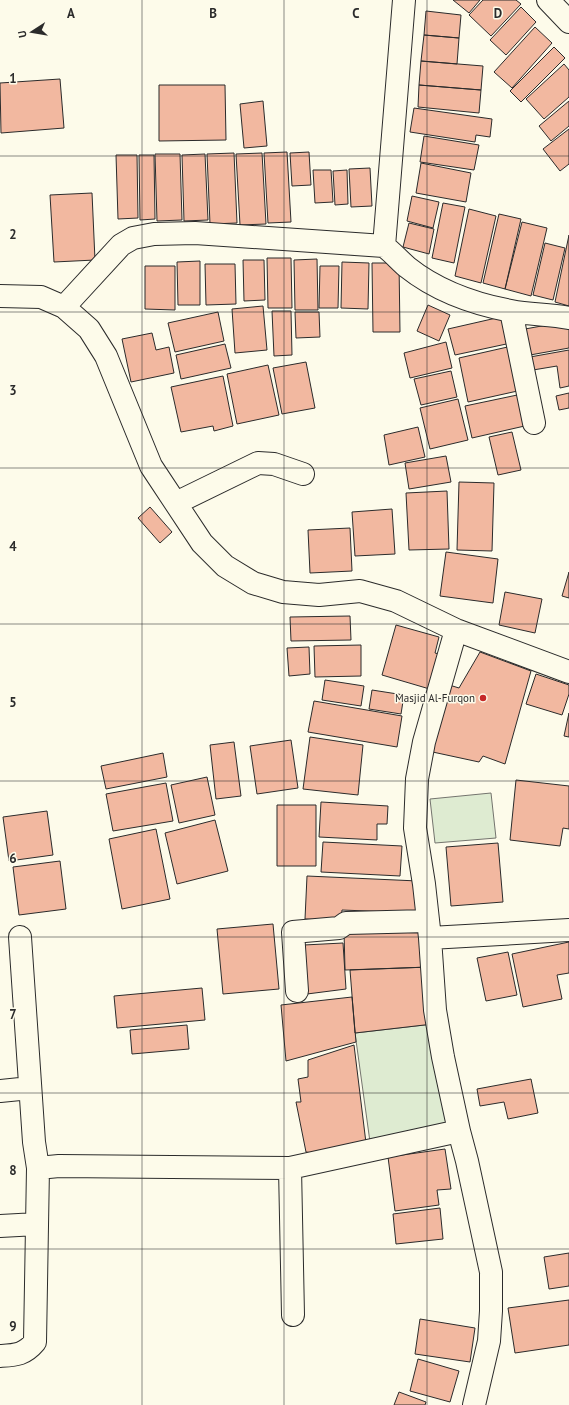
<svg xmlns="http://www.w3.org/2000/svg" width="569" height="1405" font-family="'PT Sans',sans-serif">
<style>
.green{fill:#deebd1;stroke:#74746e}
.building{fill:#f2b8a0;stroke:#2b2b2b}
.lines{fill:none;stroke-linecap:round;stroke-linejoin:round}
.minor-casing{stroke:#2b2b2b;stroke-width:24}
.minor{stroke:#fdfbea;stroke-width:22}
.grid{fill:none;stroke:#2b2b2b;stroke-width:1;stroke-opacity:0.55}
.poi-dot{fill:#c62828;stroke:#fdfbea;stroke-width:1.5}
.labels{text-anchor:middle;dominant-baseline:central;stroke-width:3;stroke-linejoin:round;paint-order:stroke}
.poi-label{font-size:11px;fill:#2b2b2b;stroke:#fdfbea;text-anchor:end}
.grid-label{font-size:13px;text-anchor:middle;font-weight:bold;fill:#2b2b2b;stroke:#fdfbea;stroke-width:3;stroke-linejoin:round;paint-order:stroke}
</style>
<rect width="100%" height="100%" fill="#fdfbea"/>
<path class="green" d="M491,793L496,838L435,843L430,799Z
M433,1024L452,1123L370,1142L355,1033Z"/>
<path class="building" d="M453,0H480L469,13Z
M483,0H516L521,4L491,36L469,15Z
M521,7L536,22L506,55L490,40Z
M426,11L461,15L459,38L424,35Z
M535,27L552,43L512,88L494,72Z
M424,35L459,38L457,64L421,61Z
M554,47L565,58L521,102L510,91Z
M421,61L483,66L481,90L419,85Z
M564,64L569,70V97L544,119L526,99Z
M60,79L64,128L1,133L0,83Z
M159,85H225L226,140L159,141Z
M419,85L481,90L479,113L418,107Z
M263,101L267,146L244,148L240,104Z
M569,101V126L551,141L539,126Z
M414,108L492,119L490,137L476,135L475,142L410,132Z
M569,129V164L560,171L543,149Z
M424,136L479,145L474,170L420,162Z
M287,152L291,222L268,223L264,153Z
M309,152L311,185L292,186L290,153Z
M234,153L237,223L210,224L207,154Z
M262,153L266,224L240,225L236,154Z
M155,154H180L182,220L157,221Z
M205,154L208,220L184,221L182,155Z
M116,155H137L138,218L118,219Z
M139,155H154L155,219L140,220Z
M421,163L471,173L466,202L416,193Z
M370,168L372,206L351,207L349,169Z
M313,170H331L333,202L315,203Z
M347,170L348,204L335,205L333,171Z
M92,193L95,260L54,262L50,195Z
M412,196L439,202L433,228L407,221Z
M443,203L465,207L454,263L432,258Z
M469,209L496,216L481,283L455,276Z
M499,214L521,219L505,289L483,283Z
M522,222L547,228L531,296L505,289Z
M409,223L434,229L429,254L403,247Z
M569,235V306L555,302Z
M545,243L565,248L553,300L533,295Z
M267,258H291L292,308H268Z
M317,259L318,310H295L294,260Z
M243,260H264L265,300L244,301Z
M200,261V305H178L177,262Z
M342,262L369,263L368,309L341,308Z
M372,263H399L400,332H373Z
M205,264H235L236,304L206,305Z
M145,266H175V310L145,309Z
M320,266H339L338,308H319Z
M428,305L450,315L439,341L417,331Z
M263,306L267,350L235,353L232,309Z
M272,311H291L292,355L274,356Z
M218,312L224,341L175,352L168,323Z
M295,312H319L320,337L296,338Z
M505,316L511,343L455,355L448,329Z
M569,321V348L530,355L525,329Z
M152,333L156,350L169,347L174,373L131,382L122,339Z
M446,342L452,368L410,378L404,353Z
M225,344L231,368L181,379L176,355Z
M512,346L522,390L468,402L459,358Z
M569,350V386L560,388L557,366L533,370L530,357Z
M306,362L315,408L282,414L273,368Z
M268,365L279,415L237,424L227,374Z
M451,371L457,397L421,405L414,379Z
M223,376L233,426L214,431L213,426L181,432L171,387Z
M569,393V408L559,410L556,396Z
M522,394L529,425L472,438L465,406Z
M458,399L468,440L430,449L420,408Z
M418,427L425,457L389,465L384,435Z
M512,432L521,470L498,475L489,437Z
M446,456L451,482L409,489L405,463Z
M459,482L494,483L492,551L457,550Z
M447,491L449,549L409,550L406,493Z
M150,507L172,532L160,543L138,518Z
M392,509L395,554L355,556L352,512Z
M350,528L352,571L310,573L308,530Z
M446,552L498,559L493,603L440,596Z
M569,572V598L562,596Z
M505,592L542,599L535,633L499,625Z
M350,616L351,640L291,641L290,617Z
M396,625L439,637L435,653L443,655L433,690L382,675Z
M361,645V676L315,677L314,646Z
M309,647L310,674L289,676L287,648Z
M480,652L531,671L505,764L483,756L479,762L428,751L446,684L459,688Z
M536,674L569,685V694L562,715L526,704Z
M325,680L364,686L361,706L322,700Z
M372,690L404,695L401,714L369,709Z
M314,701L402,716L397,747L308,732Z
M569,713V737L564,736Z
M310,737L363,745L358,795L303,789Z
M291,740L298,788L257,794L250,746Z
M234,742L241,796L216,799L210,745Z
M163,753L167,777L106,789L101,766Z
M207,777L215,815L179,823L171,785Z
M516,780L569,786V829L563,828L560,846L510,840Z
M166,783L173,821L113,831L106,794Z
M321,802L388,806L387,824H377V840L319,837Z
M277,805H316V866H277Z
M47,811L53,855L9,861L3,817Z
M215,820L228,871L177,884L165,833Z
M156,829L170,899L122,909L109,839Z
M323,842L402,846L400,876L321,872Z
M498,843L503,902L451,906L446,847Z
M60,861L66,909L19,915L13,867Z
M307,876L418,881L417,913L342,910L341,921L305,919Z
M273,924L279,989L223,994L217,929Z
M426,928L429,967L345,970L344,931Z
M569,942V973L557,975L562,999L523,1007L512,954Z
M343,943L346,989L307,994L304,945Z
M508,952L517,995L486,1001L477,958Z
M429,967L433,1024L355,1033L350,970Z
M202,988L205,1020L117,1028L114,996Z
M352,997L356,1042L286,1061L281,1005Z
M187,1025L189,1049L132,1054L130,1030Z
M354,1045L366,1143L319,1154L306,1152L296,1102H301L298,1079L308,1077V1060Z
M531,1079L538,1113L508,1119L504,1102L480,1106L477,1089Z
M445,1149L451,1189L437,1190L439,1205L395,1211L388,1157Z
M440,1208L443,1239L396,1244L393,1214Z
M569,1253V1286L549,1289L544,1257Z
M569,1300V1345L515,1353L508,1308Z
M420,1319L475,1328L470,1362L415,1354Z
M418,1359L459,1371L450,1402L410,1391Z
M399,1392L426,1402L425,1405H394Z"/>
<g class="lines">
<g class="minor-casing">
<path id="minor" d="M548,0L569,22
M384,246L404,0
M0,296L41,297L64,307L89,329L106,356L151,466L202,543L225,566L253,583L283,592L319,595L360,591L396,601L456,630L569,672
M64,307L121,245L133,238L154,234L195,233L384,246C392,252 399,260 407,267C437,291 474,304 511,311C530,315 550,314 569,318
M511,311L534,423
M176,503L258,463L274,464L303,474
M456,630L424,742L417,779L415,828L424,884L430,938L435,1010L443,1057L459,1131L467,1161L491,1272V1311L489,1341L474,1405
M20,937L34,1142L38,1168L59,1166L290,1168L459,1131
M430,938L569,930
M297,991L293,932L339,928L346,923L428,921
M0,1091L30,1088
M290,1168L293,1315
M0,1226L37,1224
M0,1356C16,1355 24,1355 35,1342L38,1168"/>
</g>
<use href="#minor" class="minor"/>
</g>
<path class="grid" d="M142,0V1405M284,0V1405M427,0V1405M0,156H569M0,312H569M0,468H569M0,624H569M0,781H569M0,937H569M0,1093H569M0,1249H569"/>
<circle class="poi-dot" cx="483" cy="698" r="4"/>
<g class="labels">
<g class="poi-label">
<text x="475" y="698">Masjid Al-Furqon</text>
</g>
</g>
<g class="grid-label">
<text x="71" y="18">A</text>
<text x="213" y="18">B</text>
<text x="356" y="18">C</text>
<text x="498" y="18">D</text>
<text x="13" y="83">1</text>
<text x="13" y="239">2</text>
<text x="13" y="395">3</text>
<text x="13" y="551">4</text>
<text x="13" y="707">5</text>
<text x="13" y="863">6</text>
<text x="13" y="1019">7</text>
<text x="13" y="1175">8</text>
<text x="13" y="1331">9</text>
</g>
<g transform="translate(32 32) rotate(258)" stroke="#fdfbea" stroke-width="3" paint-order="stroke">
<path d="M0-3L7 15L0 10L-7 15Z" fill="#2b2b2b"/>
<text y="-6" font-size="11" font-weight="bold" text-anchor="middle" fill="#2b2b2b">U</text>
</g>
</svg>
